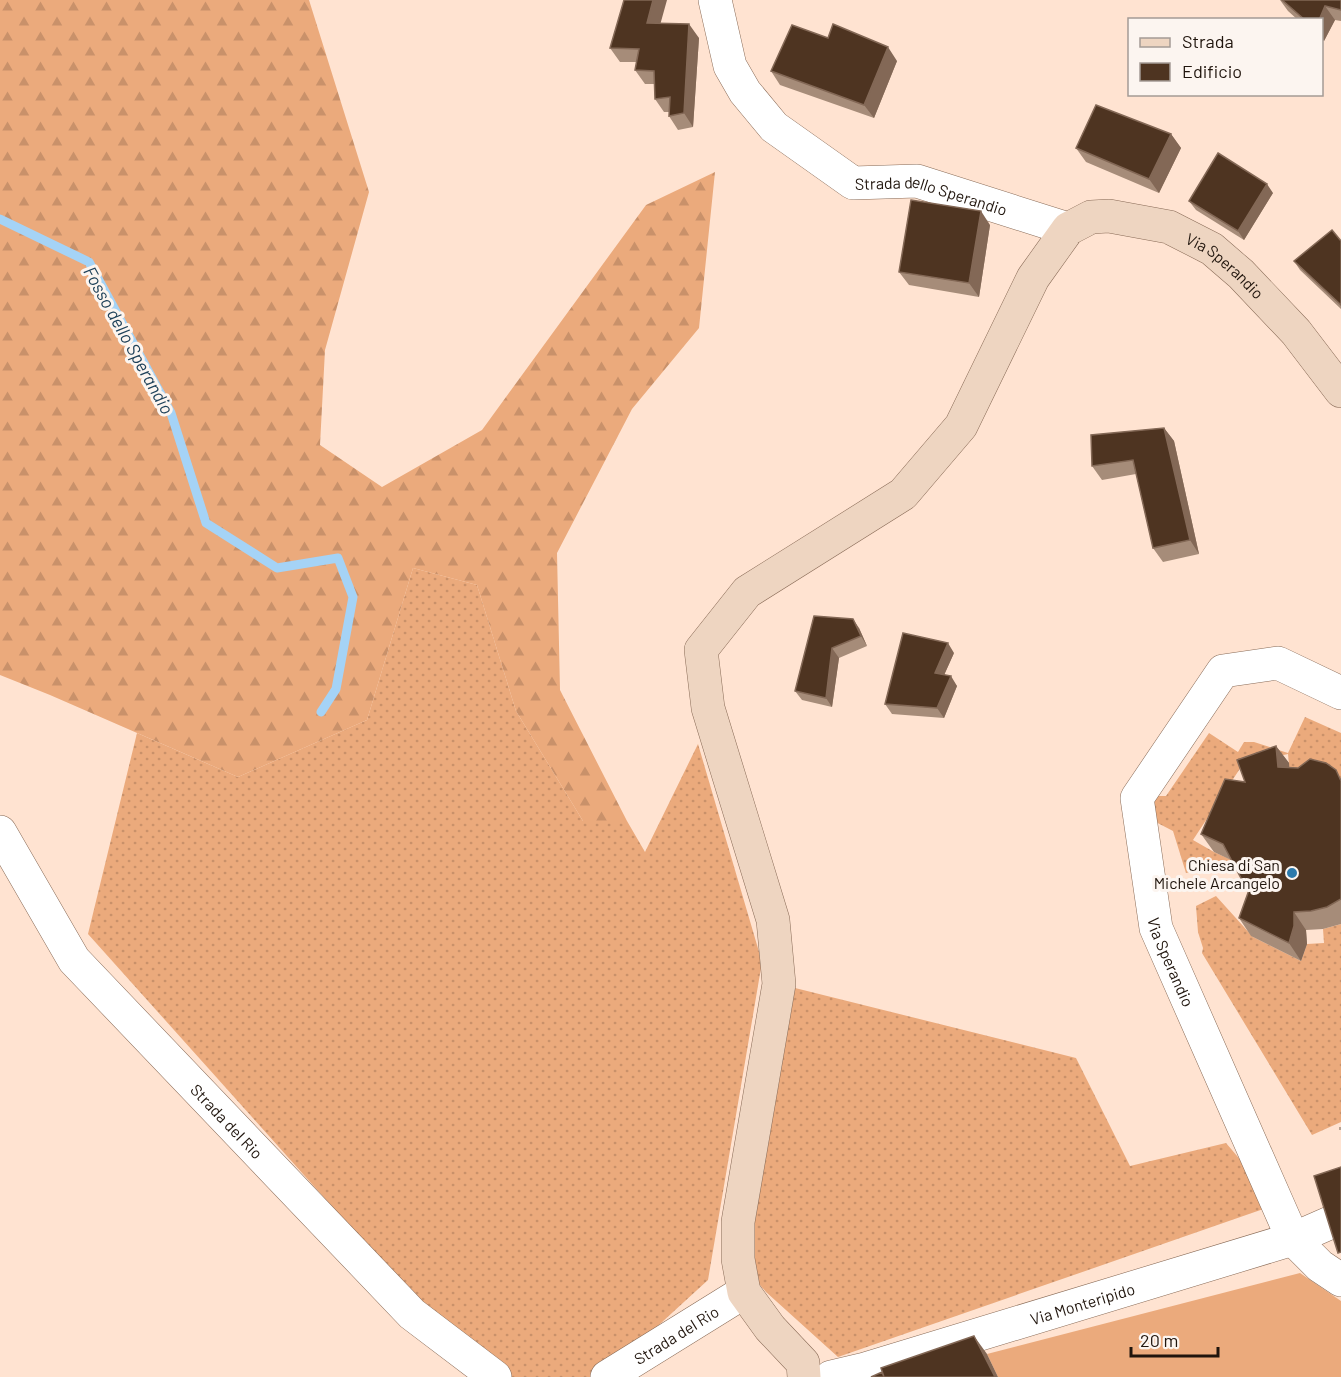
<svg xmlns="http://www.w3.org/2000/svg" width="1341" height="1377" font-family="Barlow,sans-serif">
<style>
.grass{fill:url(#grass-dots)}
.forest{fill:url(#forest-firs)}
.garden{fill:#ebaa7c}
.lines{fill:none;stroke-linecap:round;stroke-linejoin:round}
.stream{stroke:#a5d3f6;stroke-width:9}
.street-casing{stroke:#896b57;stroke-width:34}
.secondary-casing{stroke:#896b57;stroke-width:34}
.path{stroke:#b7a192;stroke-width:4;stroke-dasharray:6 3;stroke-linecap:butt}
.street{stroke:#fff;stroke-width:33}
.secondary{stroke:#eed5c1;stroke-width:33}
.wall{fill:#a68c79}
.shaded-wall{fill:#836856}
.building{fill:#4e3421;stroke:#836856;stroke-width:1.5}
.poi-dot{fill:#2c7aac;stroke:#fcf5f0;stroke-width:2}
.labels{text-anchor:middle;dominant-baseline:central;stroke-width:6;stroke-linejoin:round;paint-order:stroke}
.street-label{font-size:16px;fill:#20150d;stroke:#fcf5f0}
.poi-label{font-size:16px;fill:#20150d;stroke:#fcf5f0;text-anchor:end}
.water-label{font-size:18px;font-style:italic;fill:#1e4159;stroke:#fcf5f0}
</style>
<defs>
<pattern id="grass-dots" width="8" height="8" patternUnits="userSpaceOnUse" patternTransform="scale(1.5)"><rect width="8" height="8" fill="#ebaa7c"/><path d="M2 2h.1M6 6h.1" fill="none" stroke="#c9916a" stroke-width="1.8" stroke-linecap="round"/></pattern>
<pattern id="forest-firs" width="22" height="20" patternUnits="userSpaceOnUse" patternTransform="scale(1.5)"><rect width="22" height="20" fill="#ebaa7c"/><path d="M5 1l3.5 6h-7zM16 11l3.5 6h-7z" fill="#c9916a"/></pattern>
</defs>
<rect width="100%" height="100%" fill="#ffe3d1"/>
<path class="grass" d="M413,568L477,585L516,711L583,821H627L645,852L698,744L762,962L708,1280L602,1377H495L412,1314L337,1212L88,934L137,733L238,777L367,720Z
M1305,717L1341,733V782L1291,785L1288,754L1243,764L1193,840L1214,852L1236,862L1186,873L1173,831L1148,818L1149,796H1166L1209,733L1238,752L1244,742H1254L1288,753Z
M1216,896L1253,937L1301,961L1307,944L1324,943L1323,929L1341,924V1122L1312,1135L1202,953L1203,948L1198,932L1196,906Z
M779,984L1076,1058L1130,1166L1226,1143L1278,1204L838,1357L766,1292L738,1259Z"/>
<path class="forest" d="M0,0H309L369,192L325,350L320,445L382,487L482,430L646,205L715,172L699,328L632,409L557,553L560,690L627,821H583L516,711L477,585L413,568L367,720L238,777L50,695L0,675Z"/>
<path class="garden" d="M1300,1273L1341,1301V1377H998L987,1354Z"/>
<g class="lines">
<path class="stream" d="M0,219L89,262L171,413L206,523L277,568L338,558L353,597L336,689L321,712"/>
<g class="street-casing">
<g id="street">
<path id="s1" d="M715,0L730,66L745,92L774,127L853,183L917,181L1068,229"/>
<path id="s2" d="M1341,693L1278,663L1223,671L1137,798L1156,928L1293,1239L1320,1266L1341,1280"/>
<path id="s3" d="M0,832L74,960L412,1314L495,1377"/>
<path id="s4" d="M607,1377L744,1292"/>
<path id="s5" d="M831,1377L865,1369L1293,1239L1334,1221"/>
</g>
</g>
<g class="secondary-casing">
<g id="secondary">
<path id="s6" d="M804,1377L803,1363L770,1328L744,1292L738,1259V1222L779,984L773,920L708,708L701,650L747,592L903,494L961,426L1033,278L1068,229L1091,217L1109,216L1169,227L1212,249L1241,274L1296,332L1341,391"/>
</g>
</g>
<path class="path" d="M1341,1127V1130"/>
<use href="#street" class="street"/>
<use href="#secondary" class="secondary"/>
</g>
<path class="wall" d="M1280,0H1341V21L1335,20L1324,41L1322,39V20H1298L1288,11Z
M660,23L699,38L693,127L678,130L669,116V112H664L655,99L654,84H645L635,70L637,62H620L610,48Z
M897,61L874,118L780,85L771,71Z
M1171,134L1181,148L1159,193L1086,162L1076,148Z
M1273,193L1244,240L1196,210L1189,201Z
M990,225L979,297L909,285L899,272Z
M1341,241V309L1300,270L1294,261Z
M1164,428L1174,441L1199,554L1163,562L1153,548L1136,474L1102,480L1092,466Z
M814,616L859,628L867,646L839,658L832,707L802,700L795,691Z
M954,653L944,675L957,686L944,718L892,714L885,704Z
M1276,746L1289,763V768L1341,778V924L1323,929L1306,930L1307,944L1301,961L1251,936L1239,918L1249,890L1231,860L1214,852L1201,834Z"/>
<path class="shaded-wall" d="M653,0H667L657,36L647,23Z
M1325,6L1335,20L1324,41L1322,37V20H1319Z
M689,24L699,38L693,127L684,113Z
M888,47L897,61L874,118L864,105Z
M1171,134L1181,148L1159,193L1149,179Z
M1267,184L1273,193L1244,240L1238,231Z
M981,211L990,225L979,297L969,283Z
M1164,428L1174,441L1199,554L1190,540Z
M853,619L859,628L867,646L861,636Z
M948,643L954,653L941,682L935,673Z
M832,648L839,658L832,707L826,698Z
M951,676L957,686L944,718L937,708Z
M1276,746L1289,763L1291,785L1278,767Z
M1294,912L1306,930L1307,944L1301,961L1289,943Z
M974,1336L987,1354L998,1377H995Z"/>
<path class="building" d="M624,0H653L647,23L689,24L684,113L669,116L670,97L655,99L654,71L635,70L639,49L610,48Z
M1282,0H1341V10L1325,6L1319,20H1305Z
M833,24L888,47L864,105L771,71L792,25L828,38Z
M1096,105L1171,134L1149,179L1076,148Z
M1218,153L1267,184L1238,231L1189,201Z
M911,200L981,211L969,283L899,272Z
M1332,230L1341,241V305L1294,261Z
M1164,428L1190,540L1153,548L1133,460L1092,466L1091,435Z
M814,616L853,619L861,636L832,648L826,698L795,691Z
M903,633L948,643L935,673L951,676L937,708L885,704Z
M1276,746L1278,767L1298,768L1310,759L1326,763L1336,770L1341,781V899L1327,907L1311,911L1294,912V926L1289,943L1239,918L1249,890L1242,880L1223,844L1201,834L1225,779L1245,782L1237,760Z
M1341,1167V1252L1338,1253L1314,1176Z
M974,1336L995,1377H884L881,1368Z
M882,1372L884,1377H871Z"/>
<circle class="poi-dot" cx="1292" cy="873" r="6"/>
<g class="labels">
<g class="street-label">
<text stroke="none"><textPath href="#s1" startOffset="320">Strada dello Sperandio</textPath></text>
<text stroke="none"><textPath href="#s6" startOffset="1509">Via Sperandio</textPath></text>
<text stroke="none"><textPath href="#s2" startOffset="447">Via Sperandio</textPath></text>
<text stroke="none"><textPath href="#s3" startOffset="370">Strada del Rio</textPath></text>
<text stroke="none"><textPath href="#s5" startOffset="262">Via Monteripido</textPath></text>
<text stroke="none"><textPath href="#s4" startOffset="81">Strada del Rio</textPath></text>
</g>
<g class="poi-label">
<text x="1280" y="864">Chiesa di San<tspan x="1280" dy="18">Michele Arcangelo</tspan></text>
</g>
<g class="water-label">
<text transform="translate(129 340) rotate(61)">Fosso dello Sperandio</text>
</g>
</g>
<rect x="1128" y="18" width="195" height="78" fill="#fcf5f0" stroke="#a49b95" stroke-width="1.5"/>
<rect x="1140" y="38" width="30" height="9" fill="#eed5c1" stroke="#a49b95" stroke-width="1.5"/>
<text x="1182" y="48" font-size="18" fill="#20150d">Strada</text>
<rect x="1140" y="63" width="30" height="18" fill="#4e3421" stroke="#a49b95" stroke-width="1.5"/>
<text x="1182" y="78" font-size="18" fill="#20150d">Edificio</text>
<path d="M1131 1347v9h87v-9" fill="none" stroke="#20150d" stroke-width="3"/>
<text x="1140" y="1347" font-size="18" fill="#20150d" stroke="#fcf5f0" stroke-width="4.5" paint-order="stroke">20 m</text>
</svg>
